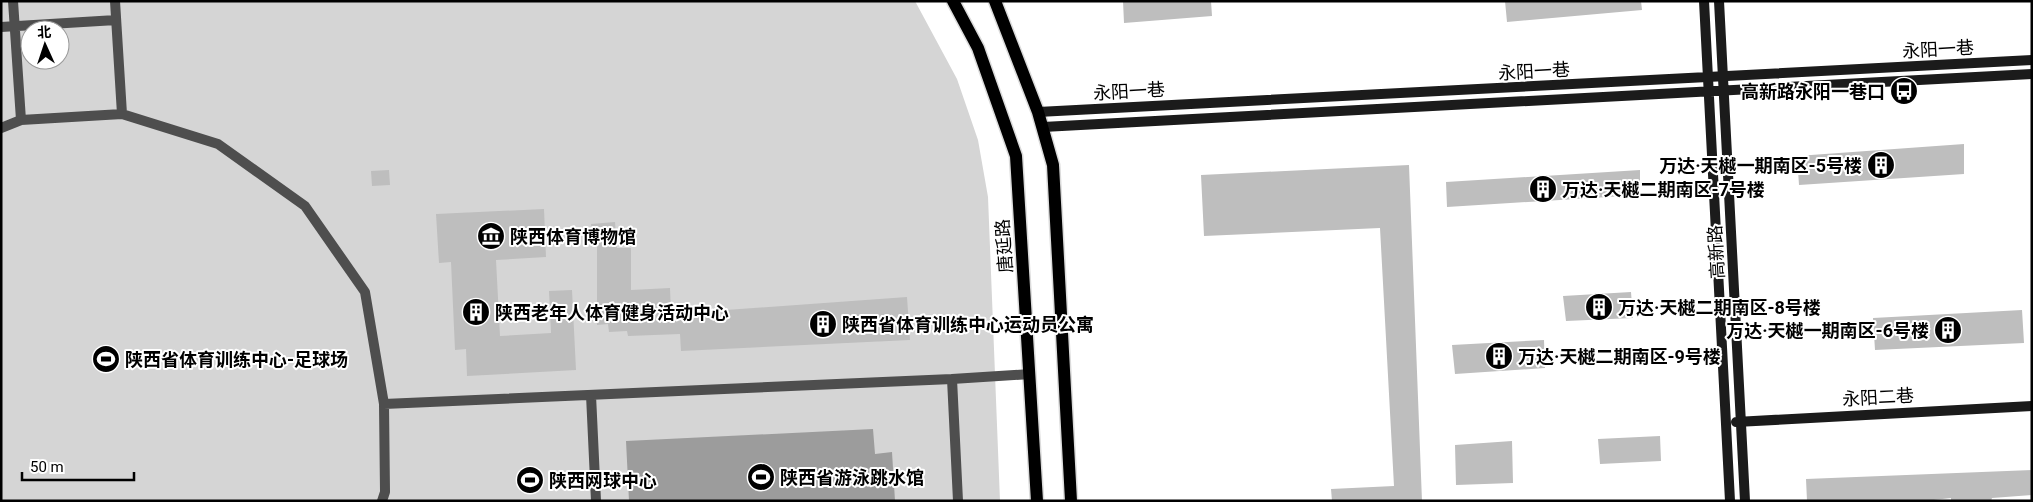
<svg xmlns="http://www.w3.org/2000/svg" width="2033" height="502" font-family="Roboto,'Noto Sans SC',sans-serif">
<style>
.green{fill:#d5d5d5;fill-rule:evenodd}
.water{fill:#9c9c9c}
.building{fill:#bebebe}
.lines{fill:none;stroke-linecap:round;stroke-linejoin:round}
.primary-casing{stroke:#dbdbdb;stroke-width:15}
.street{stroke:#4e4e4e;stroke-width:10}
.secondary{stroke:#1b1b1b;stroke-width:10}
.primary{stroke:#000;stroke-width:12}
.labels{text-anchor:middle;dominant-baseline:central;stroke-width:4;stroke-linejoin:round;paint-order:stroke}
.street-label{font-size:18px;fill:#000;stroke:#fff}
.poi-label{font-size:18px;font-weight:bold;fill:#000;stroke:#fff;text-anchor:start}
</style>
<rect width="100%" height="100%" fill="#fff"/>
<path class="green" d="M1,1H915L957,79L978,140L988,197L1000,501H1ZM30,30H60V60H30Z"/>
<path class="water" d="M873,429L875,454L892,452L895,501H629L626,441Z"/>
<path class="building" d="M1123,1H1211L1212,16L1124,23Z
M1505,1H1641L1642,10L1507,22Z
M1964,144V174L1799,185L1797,156Z
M1409,165L1422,501H1332L1331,489L1394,486L1380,228L1204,236L1201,175Z
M389,170L390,185L372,186L371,171Z
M1640,170V195L1447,207L1446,182Z
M544,209L546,257L496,260L500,336L551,333L549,291L572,290L576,370L467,376L466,349L455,350L451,262L439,263L436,214Z
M615,222L617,248H631V290L670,288L671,314L907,297L910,340L681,351L680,334L628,336L627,331L609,332L608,324L597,325V238H592L591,224Z
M1631,292L1633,318L1566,321L1563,296Z
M2022,310L2024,343L1875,350L1873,318Z
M1544,340L1545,368L1455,374L1452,345Z
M1660,436L1661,461L1600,464L1598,439Z
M1512,441L1513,483L1456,485L1455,445Z
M2032,470V495L1992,498L1991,501H1951V498L1925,501H1807L1806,479Z"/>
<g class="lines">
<g class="primary-casing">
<path id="primary" d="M953,1L978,48L1016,156L1037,501
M995,1L1038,112L1053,165L1071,501"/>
</g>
<path class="street" d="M13,1L21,120
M115,1L122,114
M1,27L116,20
M1,128L21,120L122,114L218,144L305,206L365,292L384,404L385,492L382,501
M952,379L1030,374
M591,395L596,501
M384,404L952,379L958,501"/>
<path class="secondary" d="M1704,1L1730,501
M1719,1L1745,501
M1038,112L2032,60
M1043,127L2032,74
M1736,422L2032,406"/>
<use href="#primary" class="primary"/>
</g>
<defs>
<g id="bus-disc" transform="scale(1.4375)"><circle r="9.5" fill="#000" stroke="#fff"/><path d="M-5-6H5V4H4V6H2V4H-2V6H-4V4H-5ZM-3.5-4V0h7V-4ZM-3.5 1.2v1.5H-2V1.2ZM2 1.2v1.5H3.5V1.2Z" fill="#fff"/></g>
<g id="building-disc" transform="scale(1.4375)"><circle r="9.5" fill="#000" stroke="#fff"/><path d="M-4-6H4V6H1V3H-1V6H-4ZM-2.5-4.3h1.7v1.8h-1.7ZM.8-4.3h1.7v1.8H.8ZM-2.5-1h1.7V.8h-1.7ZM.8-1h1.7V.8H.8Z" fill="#fff"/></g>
<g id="museum-disc" transform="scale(1.4375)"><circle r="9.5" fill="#000" stroke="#fff"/><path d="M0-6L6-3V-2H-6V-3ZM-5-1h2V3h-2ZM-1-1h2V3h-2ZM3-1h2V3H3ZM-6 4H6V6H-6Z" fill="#fff"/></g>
<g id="stadium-disc" transform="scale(1.4375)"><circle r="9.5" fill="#000" stroke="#fff"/><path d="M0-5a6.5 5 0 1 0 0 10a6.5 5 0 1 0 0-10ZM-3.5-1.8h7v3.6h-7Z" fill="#fff"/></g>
</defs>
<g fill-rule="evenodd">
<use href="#bus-disc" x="1904" y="91"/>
<use href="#building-disc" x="1881" y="165"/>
<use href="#building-disc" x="1543" y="189"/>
<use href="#museum-disc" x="491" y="236"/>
<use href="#building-disc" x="1599" y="307"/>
<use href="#building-disc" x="476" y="312"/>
<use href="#building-disc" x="823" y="324"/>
<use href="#building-disc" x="1948" y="330"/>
<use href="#building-disc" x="1499" y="356"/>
<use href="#stadium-disc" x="106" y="359"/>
<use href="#stadium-disc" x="761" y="477"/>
<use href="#stadium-disc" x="530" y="480"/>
</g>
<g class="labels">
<g class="street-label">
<text transform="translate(1938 49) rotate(-3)">永阳一巷</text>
<text transform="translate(1534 71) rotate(-3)">永阳一巷</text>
<text transform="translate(1129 91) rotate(-3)">永阳一巷</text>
<text transform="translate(1004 246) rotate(-94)">唐延路</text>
<text transform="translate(1716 252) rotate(-93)">高新路</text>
<text transform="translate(1878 397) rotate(-3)">永阳二巷</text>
</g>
<g class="poi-label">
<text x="1885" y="91" text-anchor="end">高新路永阳一巷口</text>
<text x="1862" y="165" text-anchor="end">万达·天樾一期南区-5号楼</text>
<text x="1562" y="189">万达·天樾二期南区-7号楼</text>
<text x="510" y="236">陕西体育博物馆</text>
<text x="1618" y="307">万达·天樾二期南区-8号楼</text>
<text x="495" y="312">陕西老年人体育健身活动中心</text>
<text x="842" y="324">陕西省体育训练中心运动员公寓</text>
<text x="1929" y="330" text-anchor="end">万达·天樾一期南区-6号楼</text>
<text x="1518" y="356">万达·天樾二期南区-9号楼</text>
<text x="125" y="359">陕西省体育训练中心-足球场</text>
<text x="780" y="477">陕西省游泳跳水馆</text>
<text x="549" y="480">陕西网球中心</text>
</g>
</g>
<rect width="2033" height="502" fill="none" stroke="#000000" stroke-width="5"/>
<g transform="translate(45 45) rotate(357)"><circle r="24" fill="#ffffff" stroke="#999999"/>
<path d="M0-4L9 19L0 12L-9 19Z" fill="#000000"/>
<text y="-8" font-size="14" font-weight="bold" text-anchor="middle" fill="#000000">北</text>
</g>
<path d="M22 472v8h112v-8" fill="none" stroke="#000000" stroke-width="2.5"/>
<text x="30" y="472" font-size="15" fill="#000000" stroke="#ffffff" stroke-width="4" paint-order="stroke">50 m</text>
</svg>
